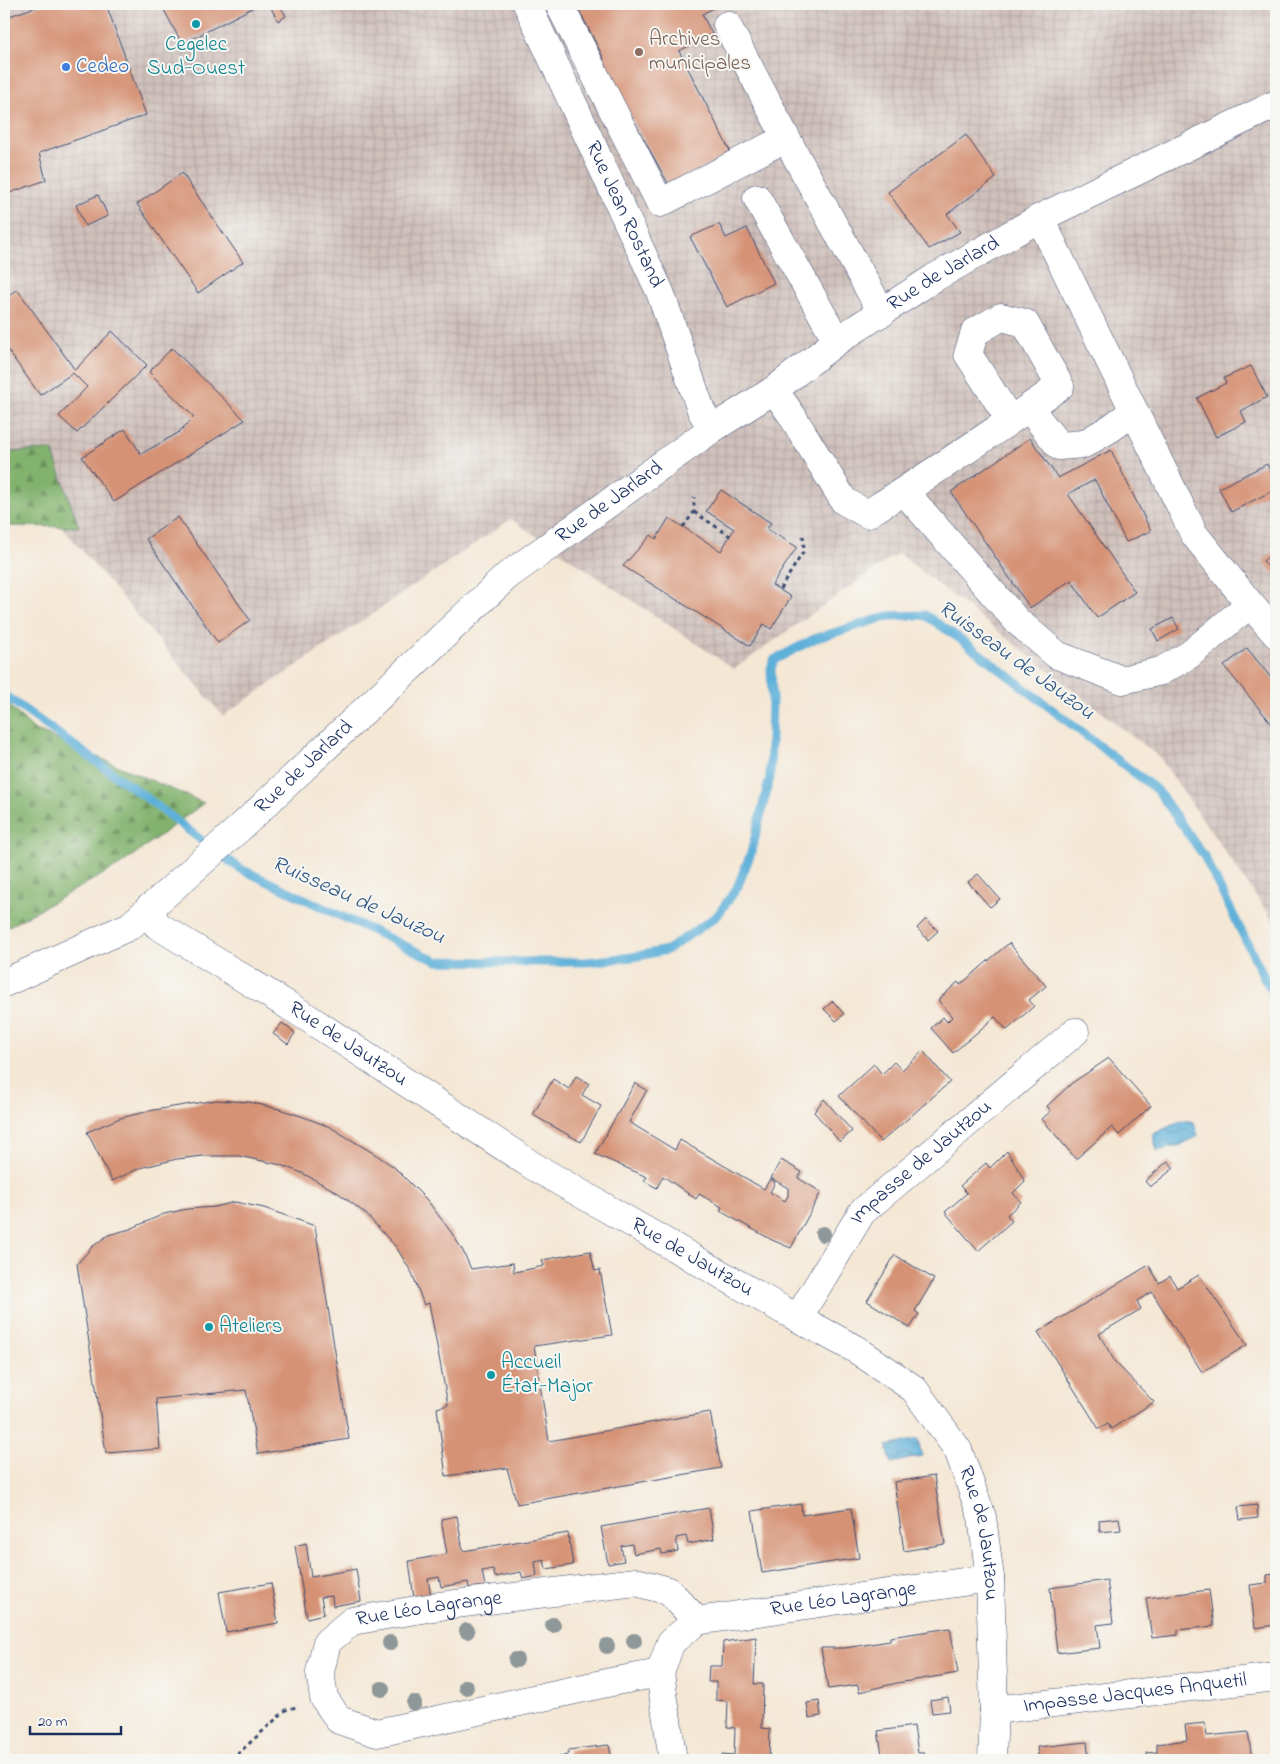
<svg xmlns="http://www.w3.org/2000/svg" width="1280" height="1764" font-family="'Indie Flower',sans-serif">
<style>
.industrial{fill:url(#industrial-grid)}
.forest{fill:url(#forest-firs);stroke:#4e7066}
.water{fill:url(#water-waves);stroke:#3c709c}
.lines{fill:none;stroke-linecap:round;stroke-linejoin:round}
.stream{stroke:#5eb0d9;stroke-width:9}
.building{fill:#d59275}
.minor-casing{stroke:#3c4b70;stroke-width:29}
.path{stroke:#3c4b70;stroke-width:3;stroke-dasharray:4 4;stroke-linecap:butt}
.minor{stroke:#fff;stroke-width:28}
.tree{fill:#8f9898}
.culture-dot{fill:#0f9aa8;stroke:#f6f6f2;stroke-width:2}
.education-dot{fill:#8d6e63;stroke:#f6f6f2;stroke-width:2}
.shop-dot{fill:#3f7fe0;stroke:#f6f6f2;stroke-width:2}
.labels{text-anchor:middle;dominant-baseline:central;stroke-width:4;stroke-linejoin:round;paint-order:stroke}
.education-label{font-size:21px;fill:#785e54;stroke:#f6f6f2;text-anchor:start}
.culture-label{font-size:21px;fill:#0d838f;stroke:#f6f6f2;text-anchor:start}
.shop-label{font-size:21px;fill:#366cbe;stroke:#f6f6f2;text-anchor:start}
.street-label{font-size:21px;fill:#1b2f5e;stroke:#f6f6f2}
.water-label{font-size:22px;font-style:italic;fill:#2f5683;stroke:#f6f6f2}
</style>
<defs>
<pattern id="industrial-grid" width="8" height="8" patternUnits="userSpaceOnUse" patternTransform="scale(1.25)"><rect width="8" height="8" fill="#cfc0bb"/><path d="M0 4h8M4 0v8" fill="none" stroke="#b1a5a3"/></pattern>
<pattern id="forest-firs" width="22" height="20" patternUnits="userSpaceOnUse" patternTransform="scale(1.25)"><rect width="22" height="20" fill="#82b26d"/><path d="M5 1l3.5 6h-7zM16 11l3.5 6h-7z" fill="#6a915d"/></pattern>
<pattern id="water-waves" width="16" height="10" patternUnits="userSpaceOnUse" patternTransform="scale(1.25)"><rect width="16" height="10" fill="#5eb0d9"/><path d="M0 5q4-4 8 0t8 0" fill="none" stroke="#4d90b3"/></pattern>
</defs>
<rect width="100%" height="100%" fill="#f6f6f2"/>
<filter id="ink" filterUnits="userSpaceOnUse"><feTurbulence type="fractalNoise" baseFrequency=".02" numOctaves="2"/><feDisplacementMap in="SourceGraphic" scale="10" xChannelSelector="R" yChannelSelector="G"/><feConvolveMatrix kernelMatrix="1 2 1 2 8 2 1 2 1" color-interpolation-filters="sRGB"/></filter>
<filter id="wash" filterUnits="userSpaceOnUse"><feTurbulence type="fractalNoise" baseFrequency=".0096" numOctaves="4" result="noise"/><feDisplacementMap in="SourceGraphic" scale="20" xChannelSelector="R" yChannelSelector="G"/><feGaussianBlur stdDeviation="1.12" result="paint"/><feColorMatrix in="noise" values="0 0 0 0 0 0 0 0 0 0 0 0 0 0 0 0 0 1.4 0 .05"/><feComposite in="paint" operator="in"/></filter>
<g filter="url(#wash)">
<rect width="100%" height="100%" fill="#f4e7d4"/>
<path class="industrial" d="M4,4H1276V925L1160,758L898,553L734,669L511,519L223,716L4,459Z"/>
<path class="forest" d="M52,450L79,527L4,526V452Z
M4,701L35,730L204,803L120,865L4,929Z"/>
<path class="water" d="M1183,1120L1194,1122L1198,1136L1181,1145L1157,1151L1153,1134Z
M918,1439L922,1456L891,1463L887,1446Z"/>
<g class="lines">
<path class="stream" d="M4,695L144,796L222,856L241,869L437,961L504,962H586L633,957L667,950L717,916L737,888L751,853L770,777L772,698L771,668L774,660L814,639L888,616L925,615L962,640L1158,791L1204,856L1265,979L1276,996"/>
</g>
<g id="blocks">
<path class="building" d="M44,4H106L146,115L39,153L46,180L4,195V18Z
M161,4H260L182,44Z
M269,4H279L286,16L278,21Z
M576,4H719L720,5L702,14L712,34L679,51L731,153L669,185L600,60L604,59Z
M966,135L996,178L947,214L960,232L929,249L888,192Z
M182,173L243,262L198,293L137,204Z
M98,195L108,216L85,226L76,205Z
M719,224L726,238L747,228L774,283L727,307L690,237Z
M17,289L75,370L112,331L147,365L77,433L59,416L87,387L73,373L40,395L4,345V299Z
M172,348L245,420L114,502L82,457L125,429L141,454L178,433L194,417L149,372Z
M1251,366L1267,397L1241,411L1246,422L1216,437L1197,398L1226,383L1224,378Z
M1030,438L1058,478L1111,450L1151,531L1126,542L1095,480L1068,494L1135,592L1097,618L1071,580L1030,608L951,492Z
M1267,464L1276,482V489L1231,512L1219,488Z
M721,490L771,523L767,529L797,547L772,585L791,597L771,629L764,624L750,646L623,566L651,535L656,539L669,518L721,551L734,529L706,511Z
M178,517L250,620L218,643L146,539Z
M1276,550V576L1263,561Z
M1173,618L1179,629L1158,641L1152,629Z
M1247,648L1276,684V729L1224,666Z
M978,874L1000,899L990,907L968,882Z
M926,919L938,931L928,940L917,928Z
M1009,943L1046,986L1029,1000L1034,1006L1007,1030L995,1017L953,1053L931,1028L943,1017L947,1022L952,1017L938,1000L958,982L960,985Z
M833,1001L844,1014L836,1021L824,1009Z
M282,1023L295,1033L288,1044L273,1034Z
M923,1051L950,1082L881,1142L839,1096L874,1064L882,1074L894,1062L902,1070Z
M1109,1058L1151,1106L1119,1135L1112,1127L1076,1159L1042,1119L1051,1111L1047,1106L1072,1083Z
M576,1076L589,1083L582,1095L601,1106L581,1142L533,1115L553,1079L569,1089Z
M635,1083L647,1090L629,1122L665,1144L675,1150L680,1140L764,1189L770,1179L775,1182L770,1192L785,1201L788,1196V1188L771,1178L781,1160L802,1172L798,1178L821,1192L791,1248L772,1240L720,1211L722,1207L699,1194L696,1199L663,1176L657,1188L644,1181L647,1177L595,1154Z
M824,1099L852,1131L840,1142L814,1112Z
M216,1100L249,1102L279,1109L301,1116L330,1127L378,1156L394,1167L427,1200L451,1232L463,1251L471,1269L513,1263L514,1272L525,1270L544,1266L542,1260L590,1251L595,1271L600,1270L612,1335L534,1346L549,1441L710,1412L721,1468L517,1504L507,1468L446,1476L437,1408L448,1405L429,1303L424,1305L412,1273L396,1247L366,1214L337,1192L302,1173L281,1165L239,1156H203L177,1159L140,1168L112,1181L87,1132L120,1118L154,1110Z
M1007,1151L1025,1181L1013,1193L1021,1202L1007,1215L1012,1221L978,1251L945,1212L967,1193L960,1186L986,1163L990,1168Z
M1168,1161L1174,1168L1150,1187L1145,1181Z
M235,1202L264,1208L315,1226L349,1439L258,1454L246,1390L156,1399L160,1449L106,1453L77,1264L92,1247L108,1235L130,1229L164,1214L187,1209L215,1207Z
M895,1255L934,1279L915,1311L919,1314L910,1328L867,1301Z
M1149,1265L1159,1283L1170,1276L1177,1288L1199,1275L1247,1345L1202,1372L1152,1292L1137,1301L1141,1309L1099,1334L1115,1362L1154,1402L1111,1429L1108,1424L1099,1429L1038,1332Z
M934,1476L945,1544L904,1551L894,1482Z
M801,1504L802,1515L851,1508L859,1558L762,1573L752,1511Z
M1257,1505L1258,1518L1240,1520L1238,1507Z
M709,1508L714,1539L688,1544L686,1536L676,1538L678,1551L662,1554L661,1549L634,1554L632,1544L621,1546L624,1561L608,1564L601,1527Z
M457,1516L463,1551L568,1533L573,1565L546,1569L544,1560L535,1562L537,1576L523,1579L521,1572L495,1577L493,1569L482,1571L485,1586L469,1588L468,1582L441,1587L439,1577L428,1579L431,1596L414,1599L409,1561L447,1554L441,1519Z
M1119,1518L1121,1530L1100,1532L1099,1520Z
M306,1543L311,1577L356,1569L361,1601L333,1606L332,1596L321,1597L324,1614L307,1618L295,1546Z
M1276,1574V1625L1255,1628L1250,1585L1267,1583V1575Z
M1107,1580L1113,1623L1097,1625L1100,1648L1057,1653L1050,1588Z
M271,1583L278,1623L226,1632L219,1592Z
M1209,1590L1214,1626L1178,1630V1635L1152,1638L1146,1598Z
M950,1628L958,1673L897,1683L859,1692L858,1685L828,1689L821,1648H845L890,1641V1637Z
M756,1637L754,1684H763L762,1728L770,1729L769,1760H722V1754L734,1755L735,1728L727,1727L728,1701L716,1700V1682H708L709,1666H722L723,1642Z
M948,1697L950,1711L932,1713L930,1700Z
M819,1701L821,1716L809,1718L807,1703Z
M1205,1723L1207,1736L1248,1732L1252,1760H1147L1146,1753L1157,1752V1744L1187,1740L1185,1725Z
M914,1726L918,1753H924L926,1760H883L878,1731Z
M1087,1742L1089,1760H1039L1037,1747Z
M609,1745L612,1760H552V1758L568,1755V1750Z"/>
</g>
</g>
<g filter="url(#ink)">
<use href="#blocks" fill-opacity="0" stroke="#3c4b70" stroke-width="1"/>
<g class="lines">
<g class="minor-casing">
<g id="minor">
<path id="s1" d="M527,4L660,292L701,410L712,429"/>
<path d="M559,4L660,203L786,138"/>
<path d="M727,25L786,138L882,313"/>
<path d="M757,198L837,341"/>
<path d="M1040,218L1194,534L1250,604L1276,634"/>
<path d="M774,390L791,414L844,501L867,514C933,473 997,430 1060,386L1025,323L1001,317L975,332L968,354L1010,420"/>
<path d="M1029,408L1059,446L1084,444L1111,428L1134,411"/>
<path d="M904,491L1017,621L1057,655L1122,680L1161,671L1189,655L1250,604"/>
<path id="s2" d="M149,908L157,925L302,1014L533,1166L783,1310L857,1350L914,1389L958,1450L982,1517L990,1578L994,1710L992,1760"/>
<path id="s3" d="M4,983L130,926L242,826L507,576L712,429L774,390L837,341L934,278L1040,218L1276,104"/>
<path id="s4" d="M798,1318L862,1212L1075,1032"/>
<path id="s5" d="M697,1621L671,1642L660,1673L616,1681L377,1733L339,1720L324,1698L320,1672L327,1642L352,1621L439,1606L636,1582L669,1591L697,1621L990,1578"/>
<path d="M660,1673L673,1760"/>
<path id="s6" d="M994,1710L1276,1677"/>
</g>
</g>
<path class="path" d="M694,512L730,536
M683,527L694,512V497
M780,589L804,551L803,534
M231,1760L286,1710L296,1707"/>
<use href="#minor" class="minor"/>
</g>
<g class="tree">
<circle cx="823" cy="1234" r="8"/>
<circle cx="553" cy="1625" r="8"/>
<circle cx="467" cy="1631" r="8"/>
<circle cx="634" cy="1641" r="8"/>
<circle cx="390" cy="1643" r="8"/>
<circle cx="607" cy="1646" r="8"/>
<circle cx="516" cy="1660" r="8"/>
<circle cx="466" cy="1687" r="8"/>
<circle cx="382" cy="1689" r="8"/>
<circle cx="414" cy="1703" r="8"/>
</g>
</g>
<g class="culture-dot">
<circle cx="196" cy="24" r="5"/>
<circle cx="209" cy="1327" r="5"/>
<circle cx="491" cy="1375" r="5"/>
</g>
<circle class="education-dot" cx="639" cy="52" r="5"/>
<circle class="shop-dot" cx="66" cy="67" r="5"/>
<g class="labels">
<g class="education-label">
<text x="649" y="40">Archives<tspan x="649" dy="24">municipales</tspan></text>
</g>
<g class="culture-label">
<text x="196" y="45" text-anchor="middle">Cegelec<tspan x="196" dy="24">Sud-Ouest</tspan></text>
<text x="219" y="1327">Ateliers</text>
<text x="501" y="1363">Accueil<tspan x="501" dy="24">État-Major</tspan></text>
</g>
<g class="shop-label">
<text x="76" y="67">Cedeo</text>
</g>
<g class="street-label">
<text stroke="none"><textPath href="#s1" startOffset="232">Rue Jean Rostand</textPath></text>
<text stroke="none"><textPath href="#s3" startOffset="1184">Rue de Jarlard</textPath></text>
<text stroke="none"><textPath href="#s3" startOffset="779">Rue de Jarlard</textPath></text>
<text stroke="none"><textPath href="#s3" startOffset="374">Rue de Jarlard</textPath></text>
<text stroke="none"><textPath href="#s2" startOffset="244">Rue de Jautzou</textPath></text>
<text stroke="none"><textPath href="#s4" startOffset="201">Impasse de Jautzou</textPath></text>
<text stroke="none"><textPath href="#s2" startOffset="649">Rue de Jautzou</textPath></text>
<text stroke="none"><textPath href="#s2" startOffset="1069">Rue de Jautzou</textPath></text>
<text stroke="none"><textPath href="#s5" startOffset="1022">Rue Léo Lagrange</textPath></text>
<text stroke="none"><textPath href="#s5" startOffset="590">Rue Léo Lagrange</textPath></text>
<text stroke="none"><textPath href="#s6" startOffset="142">Impasse Jacques Anquetil</textPath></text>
</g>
<g class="water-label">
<text transform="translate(1016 661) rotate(36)">Ruisseau de Jauzou</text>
<text transform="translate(358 901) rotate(24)">Ruisseau de Jauzou</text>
</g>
</g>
<rect width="1280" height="1764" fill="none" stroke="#f6f6f2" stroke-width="20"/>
<path d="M30 1726v8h91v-8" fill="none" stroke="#1b2f5e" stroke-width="2.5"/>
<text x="38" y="1726" font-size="15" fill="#1b2f5e" stroke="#f6f6f2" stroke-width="4" paint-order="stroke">20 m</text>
</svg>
